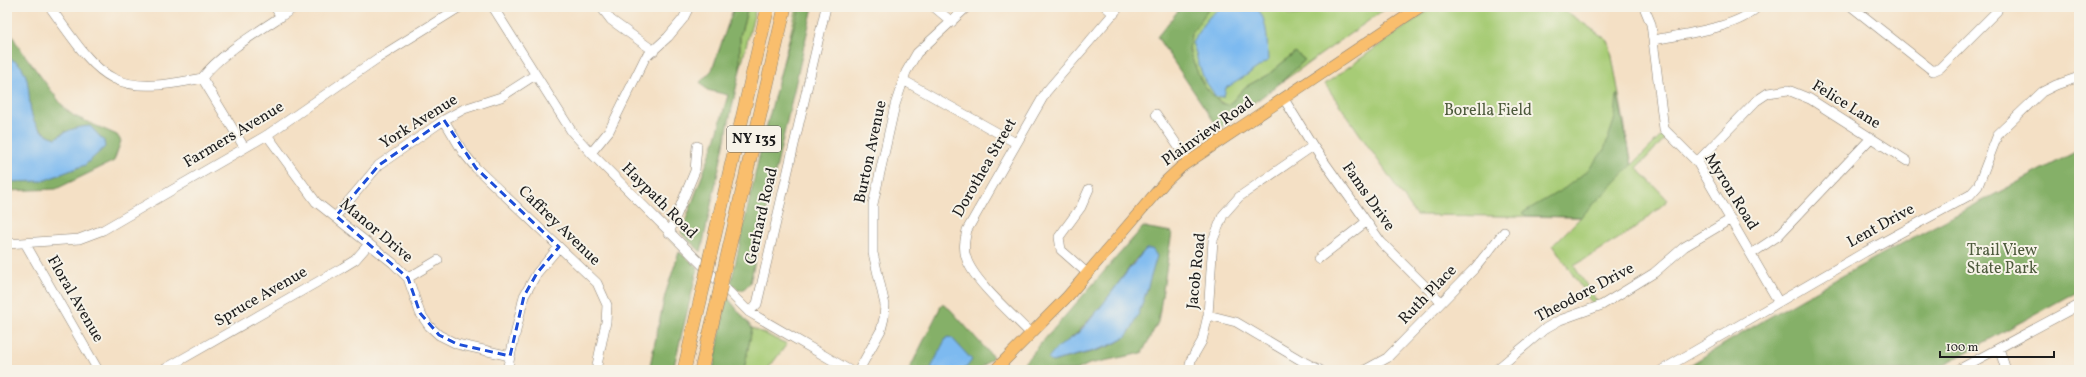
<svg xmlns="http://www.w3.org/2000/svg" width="2086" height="377" font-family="Vollkorn,serif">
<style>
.green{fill:#a7cc76;stroke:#627449}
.forest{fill:#85b067;stroke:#506642;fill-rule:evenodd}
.water{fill:#7dbaf0;stroke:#4c6b86}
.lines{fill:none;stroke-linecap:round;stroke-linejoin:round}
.minor-casing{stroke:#887e70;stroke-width:10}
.major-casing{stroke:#887e70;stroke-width:12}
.highway-casing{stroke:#887e70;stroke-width:14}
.minor{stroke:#fff;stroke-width:9}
.major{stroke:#f9be6d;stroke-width:11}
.highway{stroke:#f9be6d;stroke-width:13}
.highway-bridge-casing{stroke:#887e70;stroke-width:14;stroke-linecap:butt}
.highway-bridge{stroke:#f9be6d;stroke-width:13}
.marked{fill:none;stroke:#1d4ed8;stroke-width:3;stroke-dasharray:8 5;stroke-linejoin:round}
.labels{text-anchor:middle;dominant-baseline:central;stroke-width:4;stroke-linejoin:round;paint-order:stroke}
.shield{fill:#f7f3e8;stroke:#5e5c59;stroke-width:1}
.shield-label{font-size:15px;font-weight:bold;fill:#1c1c1c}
.street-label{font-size:16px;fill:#1c1c1c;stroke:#f7f3e8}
.park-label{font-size:16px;fill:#4d5a3c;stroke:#f7f3e8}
</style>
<rect width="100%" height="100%" fill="#f7f3e8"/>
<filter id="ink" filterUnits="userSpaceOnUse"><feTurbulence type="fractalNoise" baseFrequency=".025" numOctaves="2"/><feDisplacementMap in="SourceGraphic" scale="8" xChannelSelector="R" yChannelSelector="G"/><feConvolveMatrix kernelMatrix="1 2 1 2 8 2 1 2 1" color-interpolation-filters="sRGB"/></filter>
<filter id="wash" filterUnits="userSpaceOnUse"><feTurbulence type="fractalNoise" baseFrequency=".012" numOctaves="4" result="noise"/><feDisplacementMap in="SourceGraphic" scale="16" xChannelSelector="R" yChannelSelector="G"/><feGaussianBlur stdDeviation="0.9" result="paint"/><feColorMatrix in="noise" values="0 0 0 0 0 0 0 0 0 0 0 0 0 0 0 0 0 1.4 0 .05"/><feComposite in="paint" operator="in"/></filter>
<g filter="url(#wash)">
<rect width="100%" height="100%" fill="#f4e0c5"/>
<path class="green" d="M748,7H756L740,70V36Z
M797,7H800L783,63Z
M1210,7H1283L1289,15L1307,14L1318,7H1388L1279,84L1305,60L1295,52L1269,74L1245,87L1228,106C1207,98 1183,57 1191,35C1194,25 1205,15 1210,7Z
M1433,7H1560L1606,39L1610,46L1632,165L1666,131L1669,134L1637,168L1668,200L1637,227L1574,266L1600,306L1595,308L1553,245L1581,217L1416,215L1325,84Z
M752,328L787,344L767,370H744Z"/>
<path class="forest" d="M734,7H748L740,36V70L701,252L681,233L715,141L728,95L707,90L700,82L712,70Z
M800,7H813L750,283L743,290H738L731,283L761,148L783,63Z
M1181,7H1210L1191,34L1189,51L1202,83L1220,103L1229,105L1245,87L1269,74L1295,52L1305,60L1279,84L1219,129L1157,37Z
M7,26L18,46L65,109L74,116L117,135L121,141L114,161L56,189L7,191V165L68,170L85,165L66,131L56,138L48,136L33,122L27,92L18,63L7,57Z
M1617,93L1632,165L1581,217L1527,216L1522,213L1565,188L1588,170L1604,150L1615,118Z
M2079,150V290L1934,370H1682C1810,289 1945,221 2079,150Z
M1143,227L1172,232L1158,322L1142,353L1089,364L1077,370H1028L1023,364ZM1146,249L1156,256C1151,273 1137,329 1124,338C1104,353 1075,354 1052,362L1066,342L1077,333L1104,303L1134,261Z
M679,252L698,267L673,370H649L665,295Z
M727,297L752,328L744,370H713Z
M942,304L950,309L993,357L979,370H909Z"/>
<path class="water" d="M1222,7H1255C1269,17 1267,46 1268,61C1253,70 1241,80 1226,88L1224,96L1220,97L1215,96C1212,89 1207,85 1204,78C1201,73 1202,70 1198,66C1198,60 1195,48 1192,43C1202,26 1205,18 1222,7Z
M1286,7H1313L1308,10L1291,13Z
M7,57C10,59 15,61 18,63C40,84 15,126 56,138C67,130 76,127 90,126L104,141L105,147L85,165L43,181L7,182Z
M1146,249H1152L1157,256C1152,272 1137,330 1124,338C1102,352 1076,354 1052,362L1048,359C1054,347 1068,342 1078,333C1104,307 1122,275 1146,249Z
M948,337L952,338L972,360L966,368L962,370H930L946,338Z"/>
</g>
<g filter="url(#ink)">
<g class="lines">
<g class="minor-casing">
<path id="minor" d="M50,7C101,78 109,98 202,78
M275,7L281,17
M493,7L572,132L591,153L749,312L849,370
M601,7L611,20L654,51
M934,7L952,22
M1106,7L1114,14
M1644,7L1651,24L1664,129L1697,162L1778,301
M1852,7L1933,71L1940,68L1997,11L1998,7
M1654,40C1682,34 1739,28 1757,7
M202,78C220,53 269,25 295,7
M202,78L244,147
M903,80L1016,143
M1284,99L1313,146L1381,242L1441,302
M1156,114L1189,162
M444,120L463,152L476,168L597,283L607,305L606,322L596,370
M267,135L316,202L393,263L408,278L420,313L429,326L439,335L457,344L510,356
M591,153L609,131L645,58L668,37L683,19L689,7
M1697,162L1756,101L1768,93L1788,90L1810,99L1907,161
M336,216L379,165L444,120L464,109L501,97L535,75
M669,233L695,171L697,146
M25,243L98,370
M7,244L79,239L103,230L267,135L378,58L460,7
M1751,254L1778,236L1871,138
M1318,259L1366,222
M1087,273L1061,250L1059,237L1081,207L1089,189
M408,278L438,260
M749,312L757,304L826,7
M1208,315L1236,322L1302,361L1320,370
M1031,334C1014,316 972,280 966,257C963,248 965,239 967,230L1046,92L1119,7
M1999,348L2006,370
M163,370L342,268L355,260L369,244
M507,370L524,296L537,273L559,247
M859,370L881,330L884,318L885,305L873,253V204L895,105L906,72L917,53L967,7
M1189,370L1191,360L1202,341L1208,315L1213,240L1223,215L1239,197L1313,146
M1365,370L1387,358L1475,268L1504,232
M1496,370L1546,328L1560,320L1602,305L1654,273L1684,247L1731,219
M1662,370L1865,252L1970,195L1978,186L1998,134L2042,92L2056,85L2079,77
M1958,370L2079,305"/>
</g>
<g class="major-casing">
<path id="major" d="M995,370L1068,296L1165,182L1181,167L1420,7"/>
</g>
<g class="highway-casing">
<path id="highway" d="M710,256L768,7
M724,270L785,7
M684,370L705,280
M701,370L719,295"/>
</g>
<use href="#minor" class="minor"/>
<use href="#major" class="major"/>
<use href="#highway" class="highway"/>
<g class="highway-bridge-casing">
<path id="highway-bridge" d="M705,280L710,256
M719,295L724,270"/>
</g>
<use href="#highway-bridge" class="highway-bridge"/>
</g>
</g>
<path class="marked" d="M444,120L476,168L559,247L537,273L524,296L510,356L457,344L439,335L420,313L408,278L336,216L379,165Z"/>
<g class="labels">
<rect class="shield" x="727" y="126" width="54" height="26" rx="3"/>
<g class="shield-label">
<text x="754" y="139">NY 135</text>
</g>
<g class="street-label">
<text transform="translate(1846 105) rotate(32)">Felice Lane</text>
<text transform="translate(419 122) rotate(-32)">York Avenue</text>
<text transform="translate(1208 132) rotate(-35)">Plainview Road</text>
<text transform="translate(234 135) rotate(-31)">Farmers Avenue</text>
<text transform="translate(871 152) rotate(-78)">Burton Avenue</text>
<text transform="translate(985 168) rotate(-60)">Dorothea Street</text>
<text transform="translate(1731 192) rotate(58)">Myron Road</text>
<text transform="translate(1368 197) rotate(55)">Fams Drive</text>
<text transform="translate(659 201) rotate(45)">Haypath Road</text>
<text transform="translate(762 216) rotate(-77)">Gerhard Road</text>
<text transform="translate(559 226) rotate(44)">Caffrey Avenue</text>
<text transform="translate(1881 226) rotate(-29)">Lent Drive</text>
<text transform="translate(376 231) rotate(40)">Manor Drive</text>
<text transform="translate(1197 271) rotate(-84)">Jacob Road</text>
<text transform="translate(1585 293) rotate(-28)">Theodore Drive</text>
<text transform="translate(1428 295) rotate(-46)">Ruth Place</text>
<text transform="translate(261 297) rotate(-30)">Spruce Avenue</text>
<text transform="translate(75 299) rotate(60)">Floral Avenue</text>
</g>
<g class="park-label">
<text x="1488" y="111">Borella Field</text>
<text x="2002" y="251">Trail View<tspan x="2002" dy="18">State Park</tspan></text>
</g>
</g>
<rect width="2086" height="377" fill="none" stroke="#f7f3e8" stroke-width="24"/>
<path d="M1940 351v6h114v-6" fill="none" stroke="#1c1c1c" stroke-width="2"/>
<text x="1946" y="351" font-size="12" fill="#1c1c1c" stroke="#f7f3e8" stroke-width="3" paint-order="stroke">100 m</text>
</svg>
